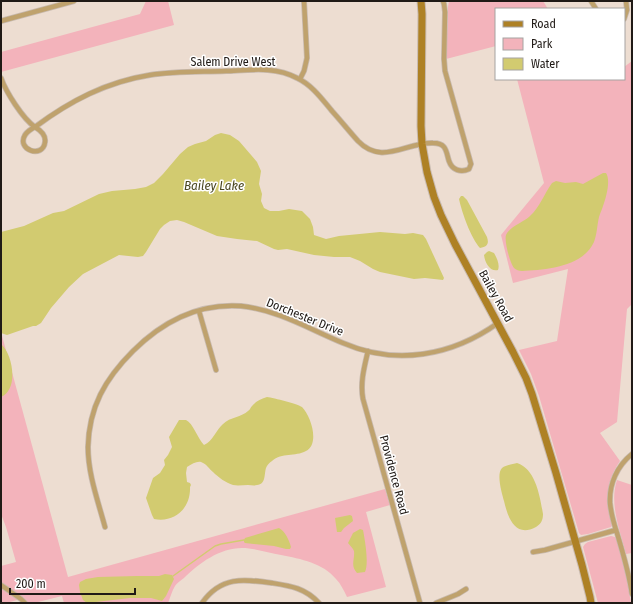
<svg xmlns="http://www.w3.org/2000/svg" width="633" height="604" font-family="'Fira Sans Condensed',sans-serif">
<style>
.green{fill:#f3b3bb}
.water{fill:#d2cb70}
.lines{fill:none;stroke-linecap:round;stroke-linejoin:round}
.stream{stroke:#d2cb70;stroke-width:1.5}
.minor-casing{stroke:#c8baaf;stroke-width:6}
.secondary-casing{stroke:#c8baaf;stroke-width:9}
.minor{stroke:#bfa26d;stroke-width:4.5}
.secondary{stroke:#ae8125;stroke-width:7}
.labels{text-anchor:middle;dominant-baseline:central;stroke-width:3;stroke-linejoin:round;paint-order:stroke}
.street-label{font-size:12px;fill:#201a16;stroke:#fff}
.water-label{font-size:13px;font-style:italic;fill:#4a4720;stroke:#fff}
</style>
<rect width="100%" height="100%" fill="#edddd1"/>
<path class="green" d="M146,1H168L174,25L1,72V52L140,14Z
M449,1H543L548,9H496V46L446,59L448,7Z
M632,61V304L627,309L617,422L600,433L620,461C605,483 606,500 612,525L611,527L588,534L581,535L579,533L539,396L531,374L519,350L557,341L568,269L513,283L501,235L544,183L517,79H624V67Z
M1,332L68,577L385,489L390,505L366,512L386,587L347,597C344,591 341,584 336,579C323,563 301,559 281,555C269,553 255,548 242,548C220,548 199,563 184,578C181,580 177,583 175,586C172,591 170,598 168,603H64L62,596L34,603H25L21,599L6,603H1V566L16,562L6,527L1,514Z
M617,480L632,485V553L626,554C620,530 609,504 617,480Z
M611,536L615,537L618,543L626,574L631,603H598L583,547L585,544L588,542Z"/>
<path class="water" d="M221,133L230,135L239,141L257,162L261,171L259,184L262,194L261,201L264,208L270,211H279L289,209L302,211L310,219L313,227L314,235L326,239L339,236L380,232L405,234L413,233L423,235L426,239L444,278L443,280L425,278L414,279L380,272L373,269L360,261L350,257H334L314,255L287,249L278,250L274,249L257,241L237,239L217,236L184,222L177,220L170,221L164,225L160,229L146,252L143,256L138,257L119,255L83,274L69,287L51,308L41,323L36,326H33L7,335L1,333V232L24,226L53,213L64,211L99,194L112,191L135,189L146,187L154,183L163,174L180,154L188,147L195,144L206,141L215,135Z
M603,173H606C611,180 606,198 603,206C602,210 600,213 599,217C597,226 597,234 594,242C583,267 545,270 522,271C519,271 516,270 514,268C510,263 504,241 506,235C509,227 524,222 530,216C540,207 544,194 552,183L556,181L565,183L576,182L583,184Z
M461,196H463L467,200L487,237C489,243 488,247 480,248C471,238 462,213 459,199Z
M489,251L494,253C497,258 500,265 498,270C490,272 485,263 484,255L487,252Z
M1,344C13,354 19,390 1,397Z
M267,397C274,398 298,404 302,407C311,416 320,444 306,451C295,457 282,452 272,461C269,463 267,465 266,468C264,475 266,484 257,485C254,486 251,485 248,485C243,485 238,486 233,485C226,483 218,477 213,472C209,469 207,464 201,462C197,461 192,464 187,467L186,473L187,482L190,483L191,485L190,487C191,508 175,523 154,519L152,515L146,498L153,478L160,473L165,465L164,460L168,455L172,447L169,437L179,420C181,420 184,420 186,420C193,423 198,439 204,445C213,441 216,430 223,424C230,417 242,417 248,411C250,410 250,408 252,406C256,401 261,399 267,397Z
M517,463C536,469 540,497 543,514C543,520 541,524 536,527C515,538 508,518 504,501C502,494 496,474 502,468C506,465 513,464 517,463Z
M350,515L352,516L353,521L344,528L341,532H337L335,518Z
M279,528C285,531 289,540 291,547L290,549H286L274,546L245,543L244,542V540L245,538Z
M360,529L363,530C365,540 369,563 365,572L357,573C350,565 355,560 354,551C353,548 350,546 348,543L353,533Z
M165,574L172,575L174,579L166,596L162,601L151,598H130L87,603L83,600L80,592L79,585L80,582L86,579L98,577L137,576H159Z"/>
<g class="lines">
<path class="stream" d="M173,576L215,546L221,544L244,540"/>
<g class="minor-casing">
<path id="minor" d="M591,1L596,9
M624,19L627,10L626,1
M1,21L74,1
M1,78C6,92 23,119 35,127C70,101 106,82 150,75C175,71 200,72 226,71C250,70 275,66 297,78C312,85 322,99 332,111C341,121 349,131 358,141C382,166 406,142 433,143C447,143 446,152 449,161C452,170 461,173 469,169L471,164L445,71L444,59L445,12L444,4L443,1
M300,79L304,71L307,58L304,1
M35,127C40,130 46,135 45,142C43,159 16,150 25,135C27,132 31,129 35,127Z
M199,311L216,370
M368,351C364,368 360,383 363,399L420,603
M632,454C617,466 609,484 610,503C611,513 614,524 617,533C623,553 629,573 632,594
M105,527C98,501 88,474 88,447C89,407 105,379 133,351C162,322 198,303 241,306C278,310 309,329 343,343C396,366 452,356 498,323
M533,552L545,550L616,530
M1,585L21,599L25,603
M202,603C221,576 243,579 272,583C291,586 305,588 319,603
M436,603L458,594L466,589"/>
</g>
<g class="secondary-casing">
<path id="secondary" d="M421,1L422,14L421,126L422,144L427,172L434,197L441,215L455,244L513,352L526,378L532,394L556,473L582,565L590,597L591,603"/>
</g>
<use href="#minor" class="minor"/>
<use href="#secondary" class="secondary"/>
</g>
<g class="labels">
<g class="street-label">
<text x="233" y="62">Salem Drive West</text>
<text transform="translate(496 296) rotate(61)">Bailey Road</text>
<text transform="translate(305 317) rotate(22)">Dorchester Drive</text>
<text transform="translate(394 475) rotate(75)">Providence Road</text>
</g>
<g class="water-label">
<text x="214" y="185">Bailey Lake</text>
</g>
</g>
<rect width="633" height="604" fill="none" stroke="#201a16" stroke-width="4"/>
<rect x="495" y="8" width="130" height="72" fill="#ffffff" stroke="#a6a3a2"/>
<rect x="503" y="21" width="20" height="6" fill="#ae8125" stroke="#a6a3a2"/>
<text x="531" y="28" font-size="12" fill="#201a16">Road</text>
<rect x="503" y="38" width="20" height="12" fill="#f3b3bb" stroke="#a6a3a2"/>
<text x="531" y="48" font-size="12" fill="#201a16">Park</text>
<rect x="503" y="58" width="20" height="12" fill="#d2cb70" stroke="#a6a3a2"/>
<text x="531" y="68" font-size="12" fill="#201a16">Water</text>
<path d="M10 588v6h125v-6" fill="none" stroke="#201a16" stroke-width="2"/>
<text x="16" y="588" font-size="12" fill="#201a16" stroke="#ffffff" stroke-width="3" paint-order="stroke">200 m</text>
</svg>
